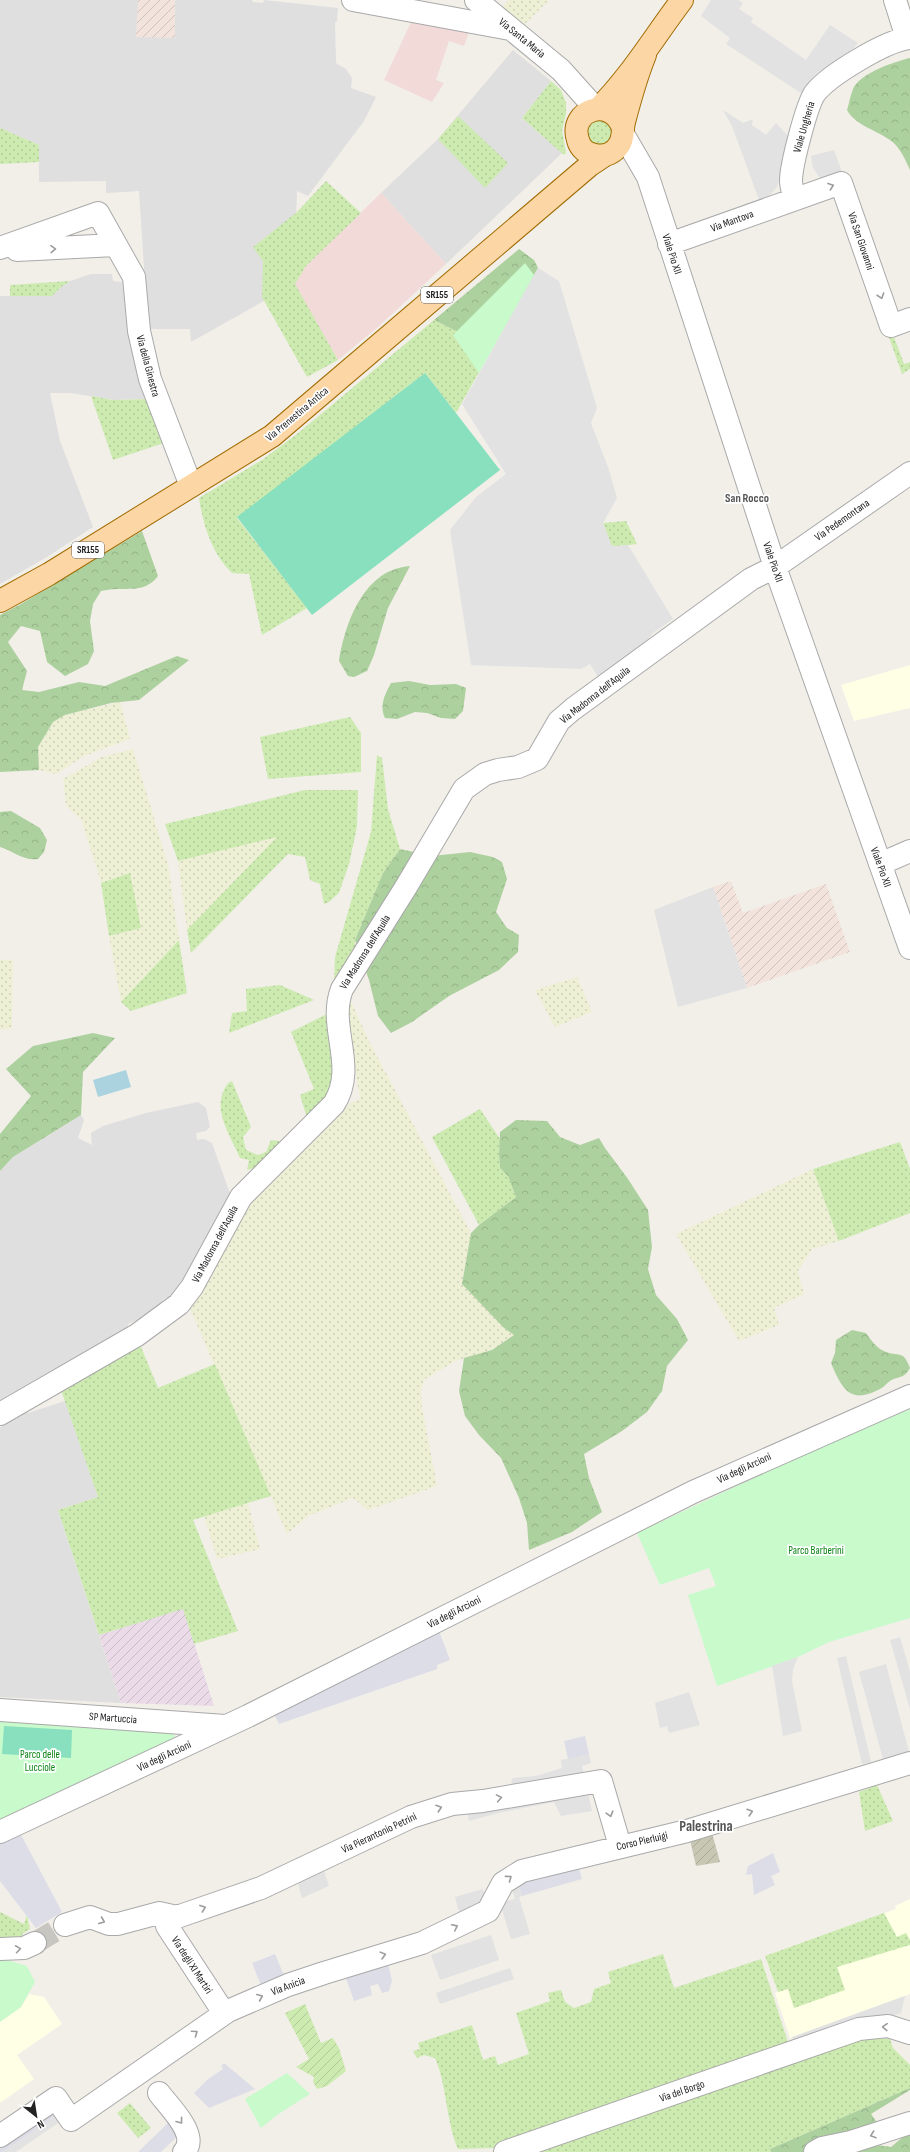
<svg xmlns="http://www.w3.org/2000/svg" width="910" height="2152" font-family="'Sofia Sans Condensed',sans-serif">
<style>
.residential{fill:#e0dfdf}
.commercial{fill:#f2dad9}
.industrial{fill:url(#industrial-furrows)}
.education{fill:#ffffe5}
.military{fill:url(#military-furrows)}
.construction{fill:url(#construction-furrows)}
.farmland{fill:url(#farmland-dots)}
.grass{fill:url(#grass-dots)}
.forest{fill:url(#forest-crowns)}
.park{fill:#c8facc}
.garden{fill:url(#garden-furrows)}
.pitch{fill:#88e0be}
.parking{fill:#e2e2e2}
.plaza{fill:#dddde8}
.water{fill:#aad3df}
.lines{fill:none;stroke-linecap:round;stroke-linejoin:round}
.minor-tunnel{stroke:#c8c6c1;stroke-width:22;stroke-dasharray:22 11;stroke-linecap:butt}
.minor-casing{stroke:#a9a9a9;stroke-width:24}
.major-casing{stroke:#a06b00;stroke-width:24}
.minor{stroke:#fff;stroke-width:22}
.major{stroke:#fcd6a4;stroke-width:22}
.oneway{stroke:#9c9c9c}
.labels{text-anchor:middle;dominant-baseline:central;stroke-width:3.5;stroke-linejoin:round;paint-order:stroke}
.shield{fill:#fff;stroke:#646464;stroke-width:1}
.shield-label{font-size:10px;font-weight:bold;fill:#222}
.street-label{font-size:11px;fill:#222;stroke:#fff}
.park-label{font-size:11px;fill:#0c8416;stroke:#fff}
.neighbourhood-label{font-size:12px;font-weight:bold;fill:#555;stroke:#fff}
.district-label{font-size:15px;font-weight:bold;fill:#555;stroke:#fff}
</style>
<defs>
<pattern id="industrial-furrows" width="10" height="10" patternUnits="userSpaceOnUse"><rect width="10" height="10" fill="#ebdbe8"/><path d="M-1 1l2-2M0 10L10 0M9 11l2-2" fill="none" stroke="#c9bcc7"/></pattern>
<pattern id="military-furrows" width="10" height="10" patternUnits="userSpaceOnUse"><rect width="10" height="10" fill="#f3e3dd"/><path d="M-1 1l2-2M0 10L10 0M9 11l2-2" fill="none" stroke="#d0c2bd"/></pattern>
<pattern id="construction-furrows" width="10" height="10" patternUnits="userSpaceOnUse"><rect width="10" height="10" fill="#c7c7b4"/><path d="M-1 1l2-2M0 10L10 0M9 11l2-2" fill="none" stroke="#abab9a"/></pattern>
<pattern id="farmland-dots" width="8" height="8" patternUnits="userSpaceOnUse"><rect width="8" height="8" fill="#eef0d5"/><path d="M2 2h.1M6 6h.1" fill="none" stroke="#ccceb7" stroke-width="1.8" stroke-linecap="round"/></pattern>
<pattern id="grass-dots" width="8" height="8" patternUnits="userSpaceOnUse"><rect width="8" height="8" fill="#cdebb0"/><path d="M2 2h.1M6 6h.1" fill="none" stroke="#b0c997" stroke-width="1.8" stroke-linecap="round"/></pattern>
<pattern id="forest-crowns" width="20" height="18" patternUnits="userSpaceOnUse"><rect width="20" height="18" fill="#add19e"/><path d="M2 6a3 3 0 1 1 6 0M12 15a3 3 0 1 1 6 0" fill="none" stroke="#95b388"/></pattern>
<pattern id="garden-furrows" width="10" height="10" patternUnits="userSpaceOnUse"><rect width="10" height="10" fill="#cdebb0"/><path d="M-1 1l2-2M0 10L10 0M9 11l2-2" fill="none" stroke="#b0c997"/></pattern>
</defs>
<rect width="100%" height="100%" fill="#f2efe9"/>
<path class="residential" d="M0,0H252L253,2L263,3L264,0L338,8L337,22H335L336,63L346,69L352,78L351,88L376,97L364,121L308,196L297,191L294,284L191,342L190,329H148L139,191L106,193V181L39,182V145L0,128Z
M513,50L551,81L522,118L562,153L446,264L381,193L438,139Z
M91,274H112L113,281L129,283L148,399L114,400L71,393H50L60,441L93,527L47,557L0,584V296H52L61,287L70,281Z
M198,1102L206,1108L210,1127L206,1131L196,1133L197,1140L204,1139L212,1143L232,1199L171,1300L168,1297L162,1300L166,1306L147,1316L128,1324L127,1331L99,1344L98,1350L0,1407V1171L13,1157L81,1115L84,1120L78,1138L92,1145L91,1133L103,1126L146,1113Z
M65,1401L98,1497L58,1510L121,1703L0,1697V1428L8,1419L26,1406L28,1413Z"/>
<path class="commercial" d="M412,20L469,32L464,46L449,41L436,80L444,83L432,102L384,80Z
M381,193L446,264L378,327L338,360L294,284L306,266Z"/>
<path class="industrial" d="M183,1608L214,1706L121,1703L99,1635Z"/>
<path class="education" d="M910,665V708L854,721L841,685Z
M910,1899V1994L790,2038L775,1993L778,1992L765,1956L896,1909L895,1906Z
M29,1994L44,1997L62,2024L17,2055L34,2079L0,2103V2022L21,2007Z"/>
<path class="military" d="M138,0H175V38L136,37Z
M731,881L743,913L826,884L850,952L747,988L713,887Z"/>
<path class="construction" d="M712,1833L720,1862L696,1866L690,1840Z"/>
<path class="farmland" d="M509,0H549L525,24L501,8Z
M120,702L130,739L84,756L56,774L39,770L38,747L53,722L65,715Z
M133,749L168,864L179,940L121,1002L109,936L141,928L129,874L101,883L81,819L66,806L63,779L102,757Z
M278,836L187,930L178,861Z
M0,960H13L12,1028L0,1030Z
M577,977L592,1012L555,1027L535,990Z
M346,991L370,1043L471,1233L462,1284L504,1328L514,1335L492,1350L455,1361L424,1380L421,1391L422,1407L437,1486L368,1510L353,1498L308,1516L287,1534L188,1304L244,1203L268,1178L337,1117L350,1103L360,1099L344,1003Z
M813,1169L839,1241L812,1249L798,1271L804,1294L774,1308L779,1325L739,1341L676,1234Z
M248,1503L260,1549L217,1559L204,1516Z"/>
<path class="grass" d="M551,81L561,90L566,103V114L562,130L566,153L564,155L522,118Z
M458,116L508,163L485,188L438,139Z
M603,118L614,129L610,142L598,146L590,142L586,130L588,123Z
M0,128L39,145V162L0,164Z
M326,181L361,213L306,266L295,284L338,360L307,377L262,297L263,261L253,247L297,212Z
M70,281L61,287L52,296H10V285Z
M434,320L492,349L456,413L425,373L237,518L307,608L262,635L249,574L232,573C212,554 203,525 199,498L262,460L297,434Z
M886,329L893,334L904,364L910,362V369L902,374Z
M91,396L113,400L148,399L164,443L113,460Z
M626,521L637,544L612,547L603,523Z
M350,717L361,733V772L268,779L260,737Z
M377,755L382,758L388,809L400,849L383,873L355,940V952L334,984L335,957L371,832Z
M305,790H358L357,827L349,864L339,893L329,902L324,904L320,884L310,880L305,857L288,854L191,953L187,930L277,837L178,861L165,824Z
M130,873L141,928L109,936L101,883Z
M179,940L187,993L131,1011L121,1002Z
M280,985L314,1000L229,1033L232,1013L247,1011L246,989Z
M327,1014C333,1044 344,1079 324,1106C320,1111 313,1116 308,1121L300,1095L314,1089L291,1032Z
M232,1081L251,1127L243,1137L246,1150L258,1155L266,1152L271,1140L285,1142L260,1166L247,1170L249,1160L240,1158C231,1137 213,1112 224,1090C226,1086 227,1083 232,1081Z
M480,1109L500,1139L499,1154L500,1168L508,1176L516,1197L479,1225L432,1137Z
M900,1142L910,1169V1213L839,1241L813,1169Z
M139,1342L158,1388L215,1364L271,1496L193,1520L238,1631L194,1644L183,1609L99,1635L58,1510L98,1497L60,1387Z
M877,1785L893,1821L865,1831L859,1792Z
M0,1912L24,1924L27,1915L30,1929L22,1934L23,1939L0,1944Z
M884,1913L897,1937L906,1933L910,1940V1945L837,1967L845,1990L794,2008L788,1989L778,1992L765,1956Z
M663,1954L674,1988L761,1959L789,2045L494,2148L458,2149C446,2122 447,2085 435,2058L424,2055L417,2058L413,2051L420,2049L418,2043L472,2025L483,2060L495,2056L498,2065L529,2054L516,2013L550,2001L548,1993L561,1990L565,2002L574,2008L591,2002L594,1989L611,1983L608,1972Z
M856,2037L890,2039L893,2048L910,2065V2088L770,2149L771,2152H527Z
M130,2103L151,2128L138,2138L117,2113Z"/>
<path class="forest" d="M910,58V170C905,159 900,147 890,140C876,130 855,125 847,110C849,104 850,96 853,89C860,73 894,62 910,58Z
M519,249L534,260L538,268L492,349L434,320Z
M142,531L158,576C143,596 124,585 101,591L93,604L90,621L94,651L88,664L65,676L47,662L40,631L21,626L8,642L27,671L22,690L39,692L79,682L105,686L177,656L189,660L139,700L111,703L65,715L53,722L38,747L39,770L0,772V615L21,604Z
M410,566L388,608L374,655L367,671L354,677L348,676L339,661C345,623 364,569 410,566Z
M409,681L430,685L456,684L466,688L463,711L455,719L441,718L427,713L415,712L397,719L385,718C379,706 385,694 391,683Z
M11,811L40,828L47,840L44,852L38,859C22,861 14,851 0,847V812Z
M400,849L432,856L470,852L493,857L502,862L507,879L496,912L507,928L519,935L518,952L499,970L449,996L412,1022L391,1033L378,1016L369,980L355,940L383,873Z
M93,1033L115,1038L83,1072L81,1115L13,1157L0,1171V1134L31,1096L6,1069L33,1046Z
M516,1120L547,1121L560,1137L580,1145L599,1138L605,1148L628,1179L648,1210L652,1247L648,1269L656,1295L677,1319L688,1340L667,1366L662,1391L647,1412L622,1431L584,1454L589,1478L602,1512L572,1532L529,1550L527,1523L519,1498L501,1458L479,1435L465,1416L459,1391L464,1358L492,1350L514,1335L504,1328L462,1284L471,1233L479,1225L516,1197L508,1176L500,1168L499,1154L500,1132Z
M852,1330L866,1333C871,1340 877,1349 886,1352C901,1357 903,1350 910,1368C903,1380 900,1375 890,1381C887,1383 884,1387 880,1389C850,1405 842,1389 831,1363L835,1353L836,1340Z
M910,2088V2090L871,2114L876,2121L873,2131L877,2145L891,2147L910,2131V2152H771L770,2149Z"/>
<path class="park" d="M525,263L534,275L479,373L453,335Z
M910,1409V1618L829,1642L798,1657L717,1686L688,1595L716,1586L709,1568L660,1585L637,1533L826,1444Z
M0,1718L166,1728L175,1736V1742L0,1823Z
M0,1960H7L27,1966L35,1982L21,2007L0,2022Z
M287,2073L310,2094L277,2115L261,2128L245,2099Z"/>
<path class="garden" d="M305,2004L321,2043L333,2038L339,2048L346,2071L327,2086L317,2089L313,2082L314,2077L296,2067L309,2059L285,2013Z"/>
<path class="pitch" d="M425,373L500,470L312,615L237,517Z
M4,1726L72,1730L71,1758L2,1754Z"/>
<path class="parking" d="M711,0H738L743,3L739,9L753,18L751,22L806,60L830,25L858,43L849,53L818,72L810,80L804,95L726,44L730,38L701,16Z
M723,110L743,123L753,119L752,125L766,135L776,123L792,140L777,187L770,195L759,200L732,126Z
M834,150L842,172L820,178L813,168L811,156Z
M538,268L559,281L597,408L591,423L608,467L617,498L603,523L612,546L628,545L673,619L653,633L644,645L598,677L590,664L581,669L471,665L450,530L476,497L506,474L462,404Z
M713,887L747,988L678,1007L654,910Z
M900,1637L910,1672V1709L890,1640Z
M846,1656L871,1762L862,1764L837,1658Z
M798,1657L793,1669L792,1681L802,1731L783,1736L772,1666Z
M886,1664L910,1756L884,1763L859,1672Z
M689,1692L700,1725L669,1733L667,1726L660,1728L655,1703Z
M589,1754L591,1763L582,1766L592,1811L561,1816L554,1802L498,1813L469,1821L464,1797L511,1789L512,1778L536,1776L562,1768L561,1760Z
M324,1871L329,1886L302,1898L298,1883Z
M517,1880L522,1896L519,1897L530,1934L511,1939L500,1903L515,1899L510,1882Z
M483,1889L487,1901L459,1912L455,1897Z
M491,1935L499,1960L440,1980L431,1955Z
M510,1968L514,1979L440,2004L436,1993Z
M905,1996L901,2013L797,2051L792,2037Z
M57,2115L61,2121L16,2152H3Z"/>
<path class="plaza" d="M439,1631L450,1660L437,1665V1669L279,1724L275,1716L278,1712Z
M585,1736L589,1754L568,1759L564,1741Z
M19,1831L62,1912L36,1928L0,1881V1842Z
M773,1853L780,1872L771,1876L775,1885L754,1895L752,1874L746,1875L748,1866Z
M577,1862L582,1879L522,1896L517,1880L535,1875L537,1880L555,1875L553,1869Z
M275,1954L288,1985L265,1995L252,1963Z
M386,1954L392,1981L389,1991L382,1993L378,1984L370,1986L372,1995L354,2001L342,1967Z
M224,2063L255,2089L209,2108L194,2093L207,2080L223,2069L221,2066Z
M53,2109L57,2115L3,2152H0V2146Z
M169,2122L180,2134L161,2152H138Z"/>
<path class="water" d="M126,1070L131,1087L98,1097L93,1080Z"/>
<g class="lines">
<path class="minor-tunnel" d="M35,1943L65,1925"/>
<g class="minor-casing">
<path id="minor" d="M353,0L510,29
M476,0L561,70L596,109
M895,0L907,38
M623,134L648,177L775,567L910,948
M795,199C793,193 791,187 791,181C791,165 807,104 815,93C829,75 887,40 910,38
M669,244L841,183L891,326L910,319
M0,248L98,213L134,277L139,331L150,379L191,486
M17,250L115,245
M880,864L910,851
M0,1414L137,1335L179,1304L192,1287L241,1197L334,1104C358,1066 327,1027 342,989L406,887L464,789L485,774L498,770L518,767L537,759L559,721L573,709L751,579L775,567L910,473
M0,1710L225,1726
M0,1832L248,1716L693,1492L910,1396
M166,1915L167,1926L224,2013
M65,1925L90,1917L109,1924H118L159,1913L177,1917L261,1888L411,1817L452,1804L483,1801L601,1781L620,1846
M0,1949L24,1948L35,1943
M159,2093C169,2107 200,2135 184,2152
M0,2136L56,2098L71,2120L228,2011L288,1985L324,1973L422,1943L488,1911L503,1883L522,1871L687,1831L910,1763
M505,2152L859,2029L888,2026L910,2033
M815,2152L822,2148L851,2142L910,2123"/>
</g>
<g class="major-casing">
<path id="major" d="M598,109C631,76 654,37 682,0
M623,128C611,95 568,110 578,140C580,148 587,154 595,155C605,157 614,153 619,145C624,138 622,130 624,122C630,99 636,77 645,55
M0,601L49,574L272,436L590,165L605,155"/>
</g>
<use href="#minor" class="minor"/>
<use href="#major" class="major"/>
</g>
<defs><path id="oneway-chevron" d="M-2-3.5L2.5 0L-2 3.5" fill="none" stroke-width="1.6" stroke-linecap="round" stroke-linejoin="round"/></defs>
<g class="oneway">
<use href="#oneway-chevron" transform="translate(831 186) rotate(-20)"/>
<use href="#oneway-chevron" transform="translate(53 249) rotate(-3)"/>
<use href="#oneway-chevron" transform="translate(881 296) rotate(71)"/>
<use href="#oneway-chevron" transform="translate(499 1798) rotate(-10)"/>
<use href="#oneway-chevron" transform="translate(439 1808) rotate(-18)"/>
<use href="#oneway-chevron" transform="translate(750 1812) rotate(-17)"/>
<use href="#oneway-chevron" transform="translate(610 1814) rotate(74)"/>
<use href="#oneway-chevron" transform="translate(509 1878) rotate(-36)"/>
<use href="#oneway-chevron" transform="translate(203 1908) rotate(-20)"/>
<use href="#oneway-chevron" transform="translate(102 1921) rotate(23)"/>
<use href="#oneway-chevron" transform="translate(455 1927) rotate(-27)"/>
<use href="#oneway-chevron" transform="translate(18 1949) rotate(-8)"/>
<use href="#oneway-chevron" transform="translate(383 1955) rotate(-15)"/>
<use href="#oneway-chevron" transform="translate(260 1997) rotate(-23)"/>
<use href="#oneway-chevron" transform="translate(885 2027) rotate(-178)"/>
<use href="#oneway-chevron" transform="translate(195 2033) rotate(-35)"/>
<use href="#oneway-chevron" transform="translate(180 2121) rotate(53)"/>
<use href="#oneway-chevron" transform="translate(873 2135) rotate(161)"/>
</g>
<g class="labels">
<g class="shield">
<rect x="421" y="287" width="32" height="16" rx="3"/>
<rect x="72" y="542" width="32" height="16" rx="3"/>
</g>
<g class="shield-label">
<text x="437" y="295">SR155</text>
<text x="88" y="550">SR155</text>
</g>
<g class="street-label">
<text transform="translate(522 38) rotate(39)">Via Santa Maria</text>
<text transform="translate(804 127) rotate(-74)">Viale Ungheria</text>
<text transform="translate(732 221) rotate(-20)">Via Mantova</text>
<text transform="translate(861 241) rotate(71)">Via San Giovanni</text>
<text transform="translate(672 254) rotate(72)">Viale Pio XII</text>
<text transform="translate(148 366) rotate(75)">Via della Ginestra</text>
<text transform="translate(297 414) rotate(-40)">Via Prenestina Antica</text>
<text transform="translate(842 520) rotate(-35)">Via Pedemontana</text>
<text transform="translate(773 562) rotate(71)">Viale Pio XII</text>
<text transform="translate(595 695) rotate(-38)">Via Madonna dell'Aquila</text>
<text transform="translate(881 867) rotate(70)">Viale Pio XII</text>
<text transform="translate(365 952) rotate(-58)">Via Madonna dell'Aquila</text>
<text transform="translate(215 1244) rotate(-62)">Via Madonna dell'Aquila</text>
<text transform="translate(744 1468) rotate(-25)">Via degli Arcioni</text>
<text transform="translate(454 1612) rotate(-27)">Via degli Arcioni</text>
<text transform="translate(113 1718) rotate(4)">SP Martuccia</text>
<text transform="translate(164 1756) rotate(-25)">Via degli Arcioni</text>
<text transform="translate(379 1833) rotate(-25)">Via Pierantonio Petrini</text>
<text transform="translate(642 1841) rotate(-13)">Corso Pierluigi</text>
<text transform="translate(192 1965) rotate(57)">Via degli XI Martiri</text>
<text transform="translate(288 1986) rotate(-21)">Via Anicia</text>
<text transform="translate(682 2091) rotate(-19)">Via del Borgo</text>
</g>
<g class="park-label">
<text x="816" y="1550">Parco Barberini</text>
<text x="40" y="1754">Parco delle<tspan x="40" dy="13">Lucciole</tspan></text>
</g>
<g class="neighbourhood-label">
<text x="747" y="498">San Rocco</text>
</g>
<g class="district-label">
<text x="706" y="1826">Palestrina</text>
</g>
</g>
<g transform="translate(36 2116) rotate(150)" stroke="#ffffff" stroke-width="3" paint-order="stroke">
<path d="M0-3L7 15L0 10L-7 15Z" fill="#222222"/>
<text y="-6" font-size="11" font-weight="bold" text-anchor="middle" fill="#222222">N</text>
</g>
</svg>
